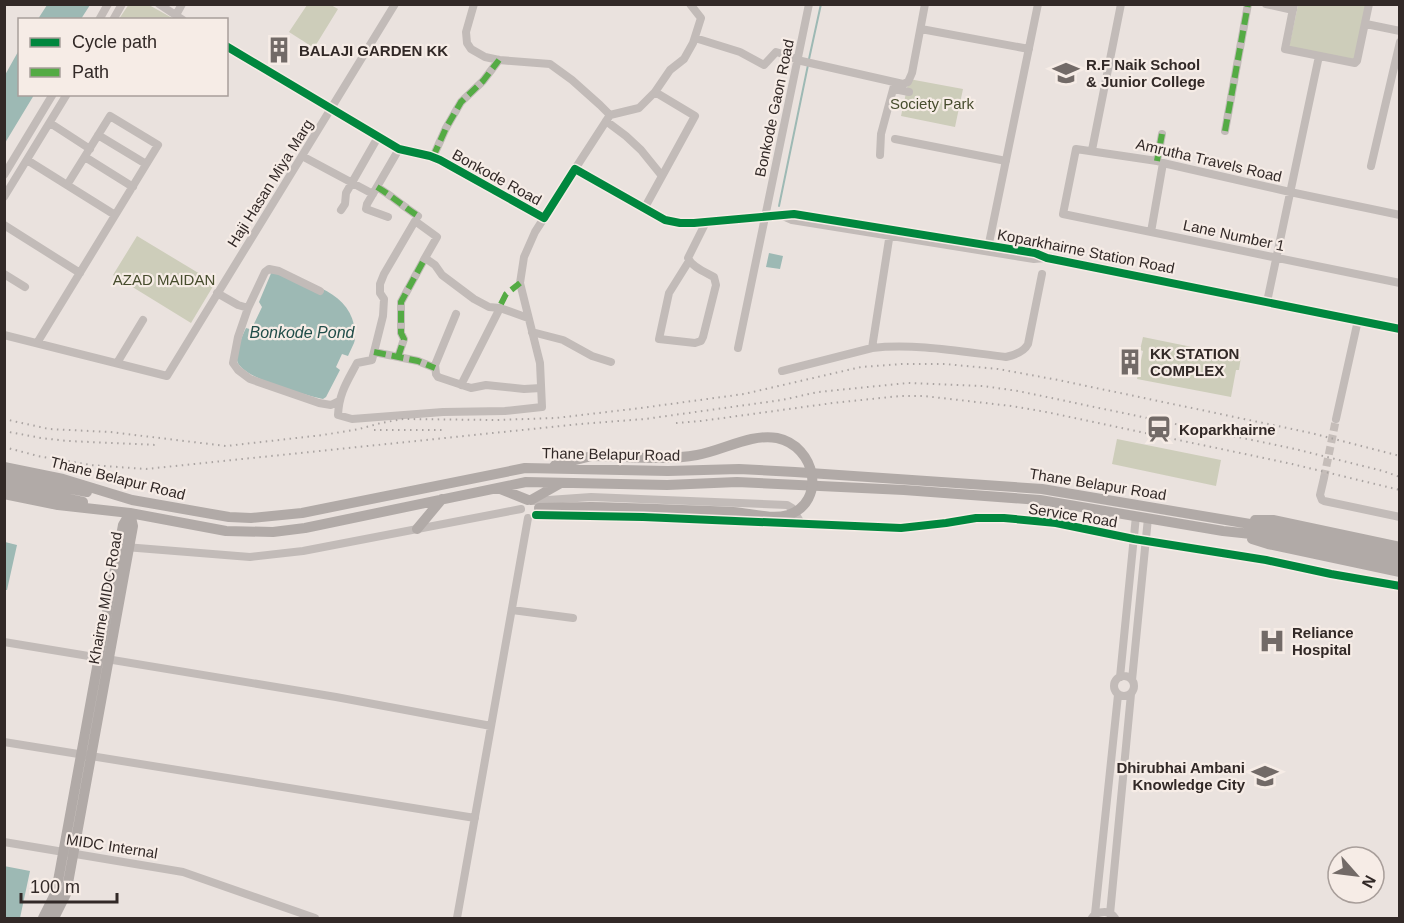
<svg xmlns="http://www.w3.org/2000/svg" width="1404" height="923" font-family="Helvetica,sans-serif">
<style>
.green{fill:#cdcdba}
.water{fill:#9db9b4}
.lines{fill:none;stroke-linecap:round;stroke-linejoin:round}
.stream{stroke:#9db9b4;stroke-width:2}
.minor-tunnel{stroke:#c5bdb9;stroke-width:8;stroke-dasharray:8 4;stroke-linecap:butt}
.minor{stroke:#c2bbb8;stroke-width:8}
.major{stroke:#b1aaa7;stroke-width:10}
.rail{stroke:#aaa4a2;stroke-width:2;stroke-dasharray:1.5 4.5;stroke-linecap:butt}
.major-bridge{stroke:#b1aaa7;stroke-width:10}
.quiet{stroke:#54ab44;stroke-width:6;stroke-dasharray:12 6;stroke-linecap:butt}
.cycleway-casing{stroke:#f6ece6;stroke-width:11}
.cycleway{stroke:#00873e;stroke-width:8}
.labels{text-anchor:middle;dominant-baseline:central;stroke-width:4.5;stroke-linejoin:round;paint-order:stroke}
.poi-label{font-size:15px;font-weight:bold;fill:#322927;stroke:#f6ece6;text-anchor:start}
.park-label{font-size:15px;fill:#474d2e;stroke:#f6ece6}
.street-label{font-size:15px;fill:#322927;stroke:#f6ece6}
.water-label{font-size:16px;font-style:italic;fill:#224e4a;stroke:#f6ece6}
</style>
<rect width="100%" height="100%" fill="#eae2de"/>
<path class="green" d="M129,4L149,5L174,19H119Z
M307,5H331L338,9L314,48L289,32Z
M1298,5H1366L1354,61L1289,47Z
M909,79L963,89L955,127L901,116Z
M137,236L215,283L191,323L113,275Z
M1143,337L1241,357L1239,370H1236L1231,397L1137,379L1143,351L1140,350Z
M1117,439L1221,460L1216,486L1112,464Z"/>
<path class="water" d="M47,5V4L90,5L81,19H38Z
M19,50L20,94L34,95L5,143V75Z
M769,253L783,256L780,269L766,267Z
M272,271C301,281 347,289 354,325C355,330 356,338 354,343C352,347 350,352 348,356L342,354L336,367L340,370L326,397L323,399C307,395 239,378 237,360C236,351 242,336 246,328L253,330L252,328L262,307L259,302Z
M5,542L17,545L7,590H5Z
M4,866L30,871L20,918L5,917Z"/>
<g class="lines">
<path class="stream" d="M809,59L821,4
M779,206L808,65"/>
<path class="minor-tunnel" d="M1324,478L1336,419"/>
<path class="minor" d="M159,4L183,20
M474,4L466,32L467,43L471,49L485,57L499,60L550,64L572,80L600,105L610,115
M1266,4L1293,10
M1294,4L1285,49L1355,63L1357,61L1369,4
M176,15L182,4
M99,20L108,4
M113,20L122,4
M1366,24L1400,31
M921,29L1029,49
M695,38L740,52L764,65L776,52L787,55L797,60L903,84L908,82L912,73L925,4
M226,46L399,149L430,156L440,160L544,218L575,169L665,220L680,223H694L794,214L1035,253L1047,258L1400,329
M894,89L909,92
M606,121L626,136L641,150L662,176
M50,123L90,149
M1225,131L1248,4
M98,135L146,164
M895,139L1006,161
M1092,150L1121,4
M880,155L881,134L895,82
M302,156L373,194
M85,157L133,187
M433,157L446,128L461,102L483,81L499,60
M27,160L115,215
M1157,161L1162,134
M1371,166L1400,42
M575,169L610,115L639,108L655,92L670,70L684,59L693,43L701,18L690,4
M4,175L53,94
M377,187C392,196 404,207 418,216
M4,197L67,94
M644,209L695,116L655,92
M341,210L345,204L346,193L378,137
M1400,215L1290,192L1163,163L1157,161L1076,149L1063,214L1400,283
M783,216L792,220L1034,259L1045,258
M388,217L366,209L367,204L399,149
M4,225L80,273
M1151,232L1163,163
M988,248L1038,4
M689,261L669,293L659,339L695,343L701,341L703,337L716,285L714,277C705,272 692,267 688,258L706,222
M4,274L25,287
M320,291L279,271L269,269L265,272L248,308L238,337L233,363L238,370L250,379L319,403L331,405L339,401
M217,293L238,305L248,308
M1267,302L1319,56
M456,314L435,365L436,374L438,377L471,388L486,385L524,389L541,388
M528,318L500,308L489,307L474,299L442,275L435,265L425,258L437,237L415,221L384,274L380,284V293L384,299L383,316L372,360L357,363C347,382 339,393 338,415L352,419L443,412L505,411L542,407L540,363L520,283L524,257L535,232L544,218
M532,332L563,340L592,356L611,362
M4,335L167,376L395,4
M37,343L158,145L110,116L67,185
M738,348L809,4
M872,348L890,233
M374,352L418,361L435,368
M398,357L404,339L401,333V302L425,258
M117,363L143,320
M782,371L872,348C915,343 963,352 1006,357C1015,355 1024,352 1028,344L1042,274
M461,385L500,308
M1336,419L1358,320
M1324,478L1320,495L1322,500L1324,501L1400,517
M534,501L591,497L787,505L792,508L801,523
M536,515L643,517L901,528L946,523L976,518H1004L1056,523L1134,539L1266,560L1331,574L1400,586
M125,547L250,557L303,551L521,509
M512,610L573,618
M4,642L336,697L491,726
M1114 686a10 10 0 1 1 20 0a10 10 0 1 1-20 0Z
M1120,677L1136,516
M1132,680L1148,518
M4,742L475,818
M4,842L183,872L315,918
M1095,914L1118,695
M1110,914L1131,694
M457,918L528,518
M1092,918L1095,914C1104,911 1110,911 1115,918"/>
<path class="major" d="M555,465L592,456
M4,467L63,479L132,500L229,517L251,518L302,513L525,468L668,471L739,469L795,472L1042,489L1250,524L1400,555
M4,476L87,492
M4,485L83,502
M498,488L528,500
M4,494L58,505L130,513L226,531L273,532L305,528L526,482L667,485L737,482L904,490L1040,500L1223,531L1270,536L1400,564
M531,500L561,483
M539,508L591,507
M1255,520H1273L1400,547
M417,529L442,499
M1252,539L1268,544L1400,572
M43,918L56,892L123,525L130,513
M54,918L66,894L133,526L130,513"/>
<path class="rail" d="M4,419L49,429L110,432L226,446L323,435L359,429L381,423L403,419L496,420L556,418L641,408L744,394L861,367L902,364H945L998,369L1058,380L1311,433L1400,456
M676,423L701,421L833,403L900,396H924L1011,406L1046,412L1292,464L1400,490
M374,430H446
M4,431L41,438L68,441L157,445
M4,447L38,456L90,465L146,469L580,424L645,419L782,400L818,392L908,383L983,386L1018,391L1295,449L1383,471L1400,477"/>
<path class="major-bridge" d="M591,507C639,508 686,510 733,512C750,513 771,520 788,515C827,502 816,446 777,438C751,433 722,451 697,455C664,461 625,456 592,456"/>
<path class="quiet" d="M1225,131L1248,4
M433,157L446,128L461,102L483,81L499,60
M1157,161L1162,134
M377,187C392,196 404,207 418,216
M501,304L506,294L520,283
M374,352L418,361L435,368
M398,357L404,339L401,333V302L425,258"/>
<g class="cycleway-casing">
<path id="cycleway" d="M226,46L399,149L430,156L440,160L544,218L575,169L665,220L680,223H694L794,214L1035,253L1047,258L1400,329
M536,515L643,517L901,528L946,523L976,518H1004L1056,523L1134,539L1266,560L1331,574L1400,586"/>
</g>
<use href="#cycleway" class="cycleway"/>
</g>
<defs>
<g id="building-bare" transform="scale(2.07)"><path d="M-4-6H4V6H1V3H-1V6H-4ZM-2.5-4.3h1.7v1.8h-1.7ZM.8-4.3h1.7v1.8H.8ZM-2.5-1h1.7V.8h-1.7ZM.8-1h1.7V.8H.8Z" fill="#726a67" stroke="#f6ece6" stroke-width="2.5" paint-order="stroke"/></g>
<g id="school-bare" transform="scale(2.07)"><path d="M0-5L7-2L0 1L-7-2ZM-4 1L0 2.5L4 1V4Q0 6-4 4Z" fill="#726a67" stroke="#f6ece6" stroke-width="2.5" paint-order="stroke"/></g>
<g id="station-bare" transform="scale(2.07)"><path d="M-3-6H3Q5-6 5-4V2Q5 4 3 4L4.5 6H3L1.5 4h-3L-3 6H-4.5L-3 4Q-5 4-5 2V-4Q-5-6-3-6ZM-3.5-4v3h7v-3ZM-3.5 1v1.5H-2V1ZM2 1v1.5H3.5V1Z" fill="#726a67" stroke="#f6ece6" stroke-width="2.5" paint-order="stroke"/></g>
<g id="hospital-bare" transform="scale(2.07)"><path d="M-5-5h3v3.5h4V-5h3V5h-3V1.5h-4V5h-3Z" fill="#726a67" stroke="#f6ece6" stroke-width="2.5" paint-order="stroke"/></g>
<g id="university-bare" transform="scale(2.07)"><path d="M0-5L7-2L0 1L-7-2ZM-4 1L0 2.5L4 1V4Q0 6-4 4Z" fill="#726a67" stroke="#f6ece6" stroke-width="2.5" paint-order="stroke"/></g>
</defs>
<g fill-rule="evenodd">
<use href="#building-bare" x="279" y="50"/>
<use href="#school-bare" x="1066" y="73"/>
<use href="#building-bare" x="1130" y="362"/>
<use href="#station-bare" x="1159" y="429"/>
<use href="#hospital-bare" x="1272" y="641"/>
<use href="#university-bare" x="1265" y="776"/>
</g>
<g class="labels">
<g class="poi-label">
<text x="299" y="50">BALAJI GARDEN KK</text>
<text x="1086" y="64">R.F Naik School<tspan x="1086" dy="17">&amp; Junior College</tspan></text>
<text x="1150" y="353">KK STATION<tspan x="1150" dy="17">COMPLEX</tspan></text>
<text x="1179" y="429">Koparkhairne</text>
<text x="1292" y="632">Reliance<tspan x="1292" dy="17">Hospital</tspan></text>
<text x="1245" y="767" text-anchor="end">Dhirubhai Ambani<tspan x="1245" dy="17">Knowledge City</tspan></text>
</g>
<g class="park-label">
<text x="932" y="103">Society Park</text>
<text x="164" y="279">AZAD MAIDAN</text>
</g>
<g class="street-label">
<text transform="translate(774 108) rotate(-78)">Bonkode Gaon Road</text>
<text transform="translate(1209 160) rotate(13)">Amrutha Travels Road</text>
<text transform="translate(497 177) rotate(29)">Bonkode Road</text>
<text transform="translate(270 183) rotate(-58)">Haji Hasan Miya Marg</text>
<text transform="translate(1234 235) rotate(12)">Lane Number 1</text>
<text transform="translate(1086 251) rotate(11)">Koparkhairne Station Road</text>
<text transform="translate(611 454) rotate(1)">Thane Belapur Road</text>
<text transform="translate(118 478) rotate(14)">Thane Belapur Road</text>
<text transform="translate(1098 484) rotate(9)">Thane Belapur Road</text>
<text transform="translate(1073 515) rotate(9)">Service Road</text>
<text transform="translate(105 598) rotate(-80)">Khairne MIDC Road</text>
<text transform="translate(112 846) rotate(9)">MIDC Internal</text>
</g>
<g class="water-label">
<text x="302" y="332">Bonkode Pond</text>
</g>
</g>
<rect width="1404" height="923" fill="none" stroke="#322927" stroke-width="12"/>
<rect x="18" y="18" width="210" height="78" fill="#f6ece6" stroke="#a89e9a" stroke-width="1.5"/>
<rect x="30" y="38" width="30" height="9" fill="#00873e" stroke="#a89e9a" stroke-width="1.5"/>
<text x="72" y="48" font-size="18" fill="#322927">Cycle path</text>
<rect x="30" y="68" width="30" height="9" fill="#54ab44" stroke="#a89e9a" stroke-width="1.5"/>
<text x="72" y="78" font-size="18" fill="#322927">Path</text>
<g transform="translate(1356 875) rotate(118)"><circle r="28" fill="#f6ece6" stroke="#a89e9a" stroke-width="1.5"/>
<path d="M0-4.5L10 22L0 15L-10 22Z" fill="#726a67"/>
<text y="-9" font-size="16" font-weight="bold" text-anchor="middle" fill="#322927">N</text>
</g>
<path d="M21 893v9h96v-9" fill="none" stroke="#322927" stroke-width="3"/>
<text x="30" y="893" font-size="18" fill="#322927" stroke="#f6ece6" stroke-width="4.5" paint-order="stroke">100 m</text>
</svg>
